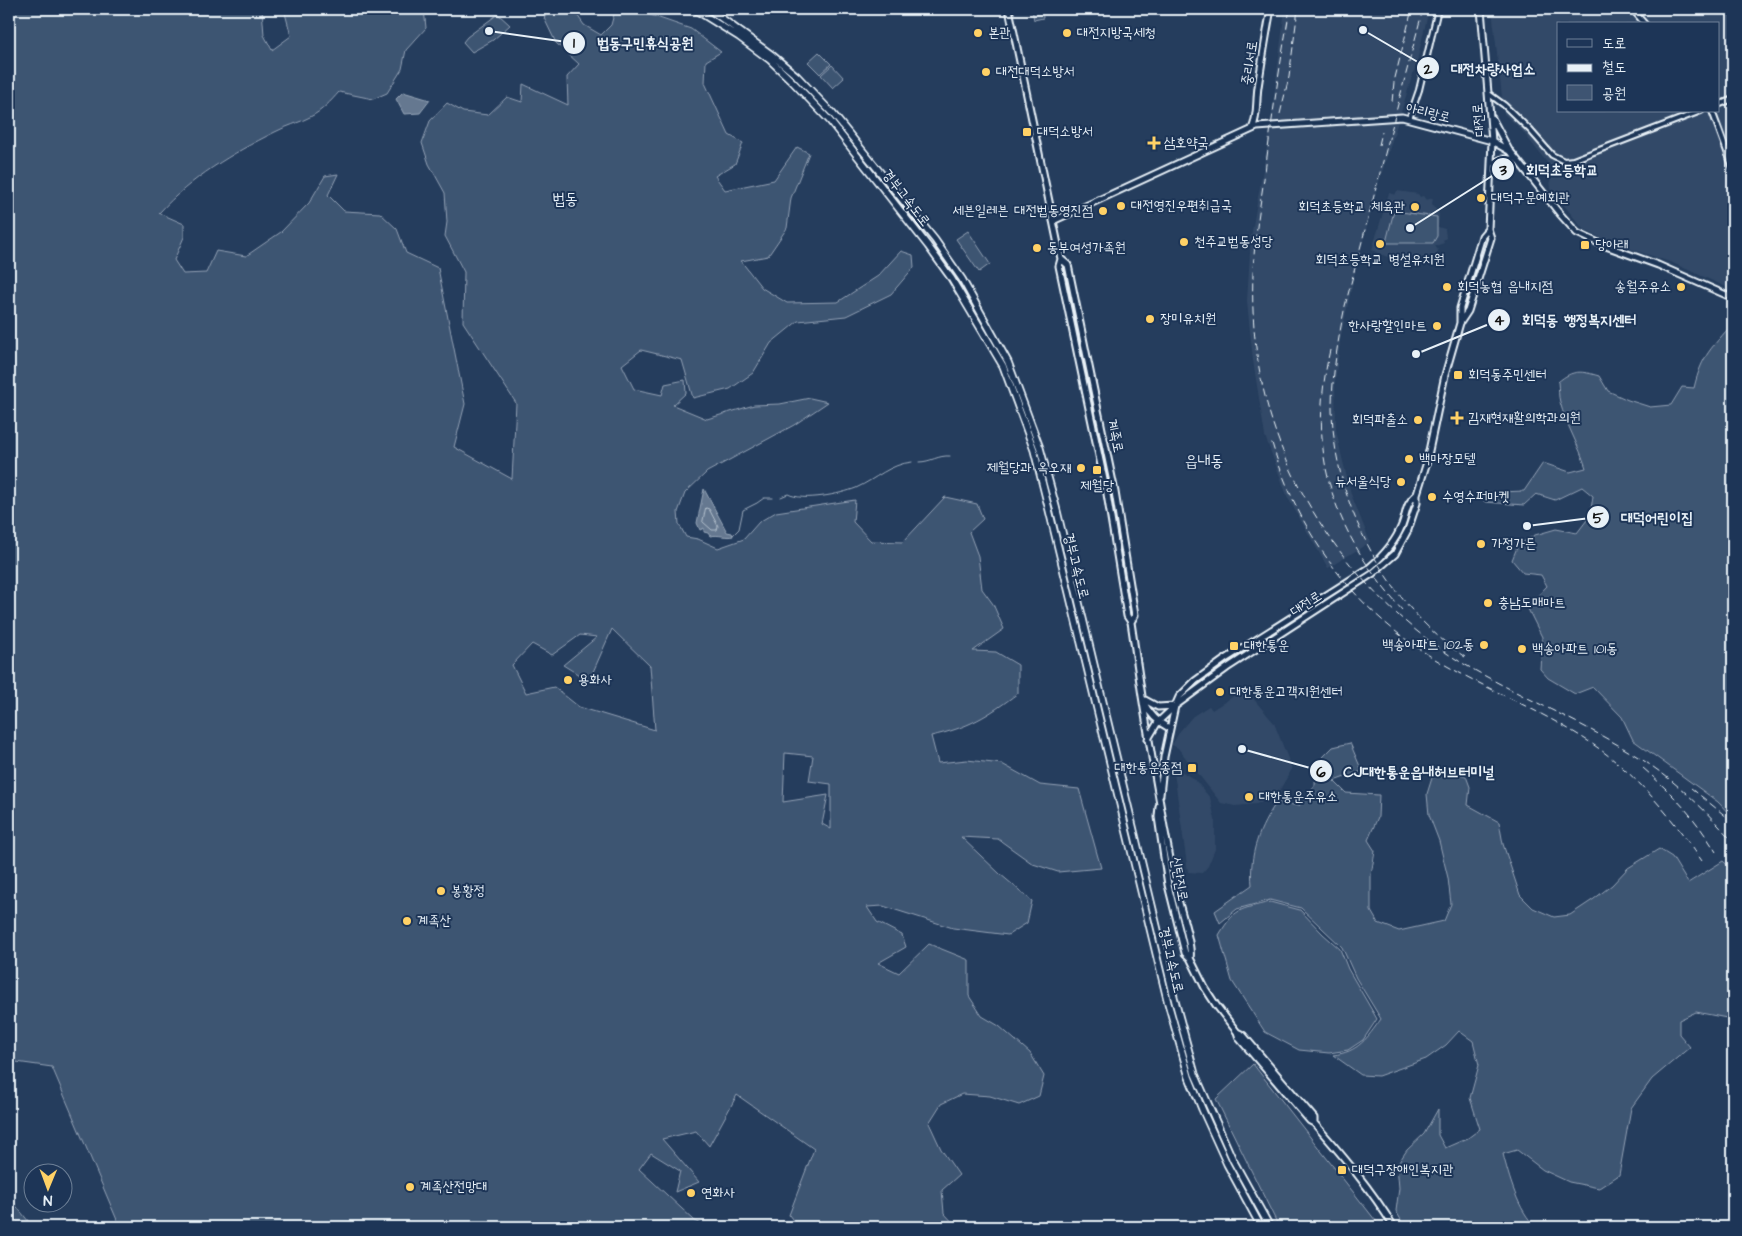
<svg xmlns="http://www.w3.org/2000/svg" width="1742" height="1236" font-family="'Architects Daughter','Poor Story',sans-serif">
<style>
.built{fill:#334a68;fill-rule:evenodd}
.green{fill:#3e5472;stroke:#93a2b5;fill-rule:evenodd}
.water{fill:#657890;stroke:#99a8ba}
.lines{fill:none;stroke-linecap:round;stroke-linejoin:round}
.shore{stroke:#b4c1ce;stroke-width:1}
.stream{stroke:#99a8ba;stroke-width:1}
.minor-casing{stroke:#e8f1f8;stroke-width:8}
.major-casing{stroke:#e8f1f8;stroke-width:9}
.highway-casing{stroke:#e8f1f8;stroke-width:9}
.minor{stroke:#1d3557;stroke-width:4}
.major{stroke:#1d3557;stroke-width:5}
.highway{stroke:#1d3557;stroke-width:5.5}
.rail{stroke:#e8f1f8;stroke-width:1;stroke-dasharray:8 4;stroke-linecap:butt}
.poi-dot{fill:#ffd166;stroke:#1d3557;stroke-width:2}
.labels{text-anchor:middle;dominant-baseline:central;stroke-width:4;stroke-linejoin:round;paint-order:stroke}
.poi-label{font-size:14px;fill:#e8f1f8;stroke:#1d3557;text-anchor:start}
.street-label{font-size:14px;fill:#e8f1f8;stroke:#1d3557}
.quarter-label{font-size:16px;fill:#e8f1f8;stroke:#1d3557}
.leader{fill:none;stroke:#e8f1f8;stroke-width:2}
.callout-dot{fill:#e8f1f8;stroke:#1d3557;stroke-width:2}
.mark-label{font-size:15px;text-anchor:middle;font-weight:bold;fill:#111}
.callout-label{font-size:15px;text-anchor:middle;font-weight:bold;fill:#e8f1f8;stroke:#1d3557;stroke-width:4;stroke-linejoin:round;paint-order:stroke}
</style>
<rect width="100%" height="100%" fill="#253d5d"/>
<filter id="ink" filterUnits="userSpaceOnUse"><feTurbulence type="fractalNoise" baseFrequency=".02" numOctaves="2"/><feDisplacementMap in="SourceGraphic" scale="10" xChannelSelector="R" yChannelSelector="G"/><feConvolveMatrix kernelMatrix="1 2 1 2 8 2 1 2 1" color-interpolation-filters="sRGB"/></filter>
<g filter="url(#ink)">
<path class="built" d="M1285,9H1429L1417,61L1377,188L1356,268L1341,335L1335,382L1336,430L1342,458L1351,494L1370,542L1328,568L1288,498L1265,436L1253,360L1247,301L1251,237L1269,136Z
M1492,9H1733V290L1673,263L1607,241L1583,229L1551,189L1549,165L1520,128L1504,114ZM1558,24H1718V111H1558Z
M1397,191L1418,194L1420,197L1423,196L1426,200L1433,198L1432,204L1439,214L1438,227L1445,229L1446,238L1443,240L1444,243L1435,246L1438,250L1434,264L1406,263L1385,256L1372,250L1389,193L1395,195Z
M1245,689L1274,723L1292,769L1276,796L1256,804L1235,806L1221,803L1178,748L1172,745L1180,731L1193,716L1209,706L1212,710Z
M1176,768L1195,780L1210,798L1215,820V849L1208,866L1202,873L1188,872L1174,772Z"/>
<path class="green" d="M9,9H262L264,35L272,50L291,36L284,9H424L426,28L406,50L402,69L387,93L373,99L339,92C331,101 322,111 310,117C299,123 286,126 275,132C231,154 192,177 159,213L184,224V237L174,260L183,274L206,273L216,251L246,256L281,232L309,203L325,176L338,174L328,195L344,211L380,213L397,229L406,253L438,268L465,404L454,447L512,479L516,403L463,322L464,272L445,236L447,222L445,193L429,164L422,143L430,121L447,103L463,112L488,115L507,97L522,102L523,84L568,105L567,77L579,64L556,43L544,18L553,9H573L584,25L601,35L611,25L614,14L639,11L691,29L721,52L706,61L705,83L729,135L743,143L735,164L715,176L725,190L774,180L797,147L809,153L791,198L787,228L768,256L741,261L762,288L787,303L838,302L878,276L901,251L913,255L914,267L891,294L846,316L798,321L771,343L753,373L730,389L693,398L682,360L641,350L622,365L634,389L662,395L665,384L685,380L686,393L673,405L707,419L754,405L780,404L810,398L828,402L794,425L707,472L685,493L678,512L679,524L686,537L698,539L718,548L744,539L759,522L776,512L855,500L853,522L871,541L903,542L945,497L977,504L983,519L969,532L978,556L982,589L993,604L1004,629L973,651L996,652L1018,665V693C988,716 968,728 931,736L938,763L967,760L1002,764L1040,785L1079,789L1101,868L1058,872L1033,864L998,839L961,837L1000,874L1032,901L1027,923L1008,935L953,928L883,906L867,907L877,922L902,935L906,947L878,963L899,973L929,944L969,960V996L982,1016L999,1026L1030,1053L1044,1076L1039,1096L1019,1105L990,1096L962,1094L941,1104L929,1123L941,1149L959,1175L942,1190L944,1213L957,1227H798L789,1215L814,1149L737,1095L709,1146L696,1131L662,1139L699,1182L675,1192L680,1171L651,1153L639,1169L695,1221L709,1227H120L52,1067L9,1061ZM612,629L650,666L655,730L579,707L554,687L526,693L512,665L532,644L552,655L580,635L597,637L563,665L589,681ZM785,753L813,756L809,781L831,784V829L822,824L828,795L783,802Z
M1032,9H1042L1043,18L1034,20Z
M498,14L510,25L493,40L472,52L463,42L467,37Z
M819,52L831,64L820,74L808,62Z
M832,65L844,78L833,88L821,75Z
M1394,211L1437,217V236L1433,243H1387L1386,242Z
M968,231L990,264L979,272L956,239Z
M1733,323V818L1718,802L1633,740L1622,717L1593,687L1575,694L1548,678L1540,669L1542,637L1527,607L1547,586L1541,575L1523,573L1512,560L1518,545L1535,535L1556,529L1577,533L1590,516L1593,496L1582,487L1555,500L1536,494L1524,505L1485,502L1476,493L1524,491L1543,463L1570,472L1586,468C1579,445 1566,425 1560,402C1558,396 1559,389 1558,382C1573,369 1582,371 1599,376L1608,391L1628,400L1650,407L1671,405L1682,387L1694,388C1702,354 1712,348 1733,323Z
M1350,743L1362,771L1334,781L1346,793L1379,795L1378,817L1368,840L1375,851L1371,875V911L1378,923L1399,931L1444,921L1451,904L1448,878L1439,841L1429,815L1427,794L1432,778L1445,770L1466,776L1470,787L1468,805L1499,822L1503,844L1520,895L1533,908L1554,917L1570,915L1594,899L1612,885L1628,868L1659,849L1672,857L1688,883L1723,861L1733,870V961L1728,965L1733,988L1732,1019L1696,1012L1679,1020V1034L1690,1047L1652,1079L1631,1108L1619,1175L1599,1188L1569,1182L1543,1170L1517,1150L1503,1154C1509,1177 1518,1211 1536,1227H1405L1396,1211L1399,1188L1397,1165L1407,1150L1424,1134L1438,1109V1135L1445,1148L1468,1138L1480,1129L1470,1098L1479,1065L1473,1041L1459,1031L1446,1045L1426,1059L1378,1076L1361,1075L1333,1055C1359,1052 1367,1038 1381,1019L1356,978L1342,947L1301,908L1270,900L1237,909L1220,923L1215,911L1252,885C1249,855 1259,827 1277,802L1299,806L1315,785L1316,764L1333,747Z
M1270,902L1300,910L1323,934L1340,949L1348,969L1377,1019L1363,1040L1348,1050L1329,1053L1299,1050L1265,1032L1232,981L1219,935C1236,907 1239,910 1270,902Z
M1253,1064L1379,1225L1375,1227H1279L1216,1099Z
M9,1197L33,1227H9Z"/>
<path class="water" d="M403,92L430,100L420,113L404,114L396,99Z
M704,489L727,532L732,533L733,536C727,538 718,534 710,536L708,533L704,532V528L700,530L697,523Z"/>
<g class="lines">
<path class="shore" d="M706,508L709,509L718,526L717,530H712L703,522Z"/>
<path class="stream" d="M919,462C931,462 938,455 950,456
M781,497L788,494C803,502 841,494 856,488C876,479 890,464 912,462
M733,535L739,529L743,510L757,503L764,498H773"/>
<g class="minor-casing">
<path id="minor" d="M1632,9L1645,24
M1489,94L1504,105L1530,130L1552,155L1564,161L1573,160L1701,111
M1718,105L1733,99
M1712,111L1733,168
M1409,119L1419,90L1438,9"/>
</g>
<g class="major-casing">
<path id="major" d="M1009,9L1061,259L1059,266L1107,494L1127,616L1131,622C1144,714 1159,804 1177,895C1180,909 1193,947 1190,958
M1492,118L1510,152
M1252,129C1258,117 1256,101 1258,87C1262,61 1266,35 1271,9
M1491,164L1502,159H1516
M1053,221L1257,127L1402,117L1492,141L1511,152L1560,214L1577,233L1603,245L1658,265L1733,298
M1061,259L1068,265L1115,492L1135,615L1131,622
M1460,323L1468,311L1491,238L1488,229L1492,141L1481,9
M1145,700L1158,707L1174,706
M1144,703C1150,715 1157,722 1169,728
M1148,739L1158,722L1175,706L1227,668L1372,574L1395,554L1408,530L1417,503V494L1426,465L1445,375L1460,323V308L1482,236L1488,229
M1160,795L1164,757L1175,706L1179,697L1195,681L1224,660L1369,568C1383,556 1395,543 1402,525C1407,512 1405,504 1417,494
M1159,806L1158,817L1168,885L1185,953L1190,958L1205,988L1216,1005L1237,1032L1239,1038L1310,1121L1314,1123C1343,1156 1371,1189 1394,1227
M1237,1032L1243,1035L1314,1118V1123"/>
</g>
<g class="highway-casing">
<path id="highway" d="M694,9L739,37L770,60L793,82L830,121L928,246L951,278L1003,366L1034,450L1049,510L1168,1003L1189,1077L1202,1109L1227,1164L1261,1227
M709,9L772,55L797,76L833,114L935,240L962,279L1008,362L1040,448L1056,507L1175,1001L1195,1074L1233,1160L1270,1227"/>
</g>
<use href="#minor" class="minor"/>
<use href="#major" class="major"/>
<use href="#highway" class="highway"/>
<path class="rail" d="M1290,9C1280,63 1272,117 1265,172C1261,200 1256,228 1254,256C1246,363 1273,460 1336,546C1372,595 1417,637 1469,667C1525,699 1584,723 1638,757C1675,780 1705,809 1733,842
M1423,9L1345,306C1338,340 1332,374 1332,408C1333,502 1386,604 1465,657
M1392,102L1394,82L1412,9
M1280,114L1289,77L1298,9
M1379,145L1382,132
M1330,350C1306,454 1333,531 1402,610
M1272,443C1298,533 1354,610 1435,659C1485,689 1539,709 1588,741C1635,772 1671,816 1702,861
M1643,768C1674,795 1694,816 1716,852
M1691,788L1733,822"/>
</g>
</g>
<g class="poi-dot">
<circle cx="978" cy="33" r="5"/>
<circle cx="1067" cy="33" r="5"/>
<circle cx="986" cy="72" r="5"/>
<rect x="1022" y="127" width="10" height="10" rx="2.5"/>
<path d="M1151.5 135.5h5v5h5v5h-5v5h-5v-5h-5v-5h5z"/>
<circle cx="1481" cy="198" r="5"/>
<circle cx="1121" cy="206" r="5"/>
<circle cx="1415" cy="207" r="5"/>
<circle cx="1103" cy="211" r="5"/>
<circle cx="1184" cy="242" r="5"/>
<circle cx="1380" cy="244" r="5"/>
<rect x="1580" y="240" width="10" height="10" rx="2.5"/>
<circle cx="1037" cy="248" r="5"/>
<circle cx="1447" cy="287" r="5"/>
<circle cx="1681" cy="287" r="5"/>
<circle cx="1150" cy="319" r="5"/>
<circle cx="1437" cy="326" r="5"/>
<rect x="1453" y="370" width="10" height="10" rx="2.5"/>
<path d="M1454.5 410.5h5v5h5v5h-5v5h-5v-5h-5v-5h5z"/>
<circle cx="1418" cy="420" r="5"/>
<circle cx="1409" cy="459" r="5"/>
<circle cx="1081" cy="468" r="5"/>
<rect x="1092" y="465" width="10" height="10" rx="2.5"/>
<circle cx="1401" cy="482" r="5"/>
<circle cx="1432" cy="497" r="5"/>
<circle cx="1481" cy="544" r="5"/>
<circle cx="1488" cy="603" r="5"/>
<circle cx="1484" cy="645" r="5"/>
<rect x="1229" y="641" width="10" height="10" rx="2.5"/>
<circle cx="1522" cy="649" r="5"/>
<circle cx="568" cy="680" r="5"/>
<circle cx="1220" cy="692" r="5"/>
<rect x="1187" y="763" width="10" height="10" rx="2.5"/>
<circle cx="1249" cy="797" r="5"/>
<circle cx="441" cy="891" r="5"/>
<circle cx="407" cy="921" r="5"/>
<rect x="1337" y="1165" width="10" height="10" rx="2.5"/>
<circle cx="410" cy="1187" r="5"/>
<circle cx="691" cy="1193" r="5"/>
</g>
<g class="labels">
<g class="poi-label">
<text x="988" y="33">본관</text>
<text x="1077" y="33">대전지방국세청</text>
<text x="996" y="72">대전대덕소방서</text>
<text x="1037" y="132">대덕소방서</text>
<text x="1164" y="143">삼호약국</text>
<text x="1491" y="198">대덕구문예회관</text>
<text x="1131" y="206">대전영진우편취급국</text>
<text x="1405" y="207" text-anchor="end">회덕초등학교 체육관</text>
<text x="1093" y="211" text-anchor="end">세븐일레븐 대전법동영진점</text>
<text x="1194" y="242">천주교법동성당</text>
<text x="1595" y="245">당아래</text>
<text x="1047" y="248">동부여성가족원</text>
<text x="1380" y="260" text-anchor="middle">회덕초등학교 병설유치원</text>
<text x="1457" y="287">회덕농협 읍내지점</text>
<text x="1671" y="287" text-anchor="end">송월주유소</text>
<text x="1160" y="319">장미유치원</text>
<text x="1427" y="326" text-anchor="end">한사랑할인마트</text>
<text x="1468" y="375">회덕동주민센터</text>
<text x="1468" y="418">김재현재활의학과의원</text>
<text x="1408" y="420" text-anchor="end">회덕파출소</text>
<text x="1419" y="459">백마장모텔</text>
<text x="1071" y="468" text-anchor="end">제월당과 옥오재</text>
<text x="1391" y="482" text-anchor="end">뉴서울식당</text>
<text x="1097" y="486" text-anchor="middle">제월당</text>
<text x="1442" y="497">수영수퍼마켓</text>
<text x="1491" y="544">가정가든</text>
<text x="1498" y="603">충남도매마트</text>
<text x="1474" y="645" text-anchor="end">백송아파트 102동</text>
<text x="1244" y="646">대한통운</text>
<text x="1532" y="649">백송아파트 101동</text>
<text x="578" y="680">용화사</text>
<text x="1230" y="692">대한통운고객지원센터</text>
<text x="1182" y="768" text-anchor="end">대한통운종점</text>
<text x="1259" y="797">대한통운주유소</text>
<text x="451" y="891">봉황정</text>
<text x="417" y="921">계족산</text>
<text x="1352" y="1170">대덕구장애인복지관</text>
<text x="420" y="1187">계족산전망대</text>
<text x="701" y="1193">연화사</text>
</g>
<g class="street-label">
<text transform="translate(1250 63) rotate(-82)">중리서로</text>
<text transform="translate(1428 113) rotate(14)">아리랑로</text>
<text transform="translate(1479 120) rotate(-94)">대전로</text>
<text transform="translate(906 198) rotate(52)">경부고속도로</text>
<text transform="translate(1115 436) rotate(78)">계족로</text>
<text transform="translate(1076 566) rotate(76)">경부고속도로</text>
<text transform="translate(1306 604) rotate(-33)">대전로</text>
<text transform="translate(1179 879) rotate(80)">신탄진로</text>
<text transform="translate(1171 960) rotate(77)">경부고속도로</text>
</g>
<g class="quarter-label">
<text x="565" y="199">법동</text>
<text x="1204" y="461">읍내동</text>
</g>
</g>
<path class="leader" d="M489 31L574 43M1363 30L1428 68M1410 228L1503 169M1416 354L1499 320M1527 526L1598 517M1242 749L1321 771"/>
<g class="callout-dot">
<circle cx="489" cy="31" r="5"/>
<circle cx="1363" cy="30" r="5"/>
<circle cx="1410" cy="228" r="5"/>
<circle cx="1416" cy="354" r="5"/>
<circle cx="1527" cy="526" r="5"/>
<circle cx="1242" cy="749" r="5"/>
<circle cx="574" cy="43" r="12"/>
<circle cx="1428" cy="68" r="12"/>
<circle cx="1503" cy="169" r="12"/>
<circle cx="1499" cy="320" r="12"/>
<circle cx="1598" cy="517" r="12"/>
<circle cx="1321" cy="771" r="12"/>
</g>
<g class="mark-label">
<text x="574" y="48">1</text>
<text x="1428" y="74">2</text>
<text x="1503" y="175">3</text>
<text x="1499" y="325">4</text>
<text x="1598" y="523">5</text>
<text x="1321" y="777">6</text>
</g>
<g class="callout-label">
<text x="645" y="48">법동구민휴식공원</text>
<text x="1493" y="74">대전차량사업소</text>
<text x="1562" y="175">회덕초등학교</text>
<text x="1579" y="325">회덕동 행정복지센터</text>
<text x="1657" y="523">대덕어린이집</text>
<text x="1419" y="777">CJ대한통운읍내허브터미널</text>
</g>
<rect width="1742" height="1236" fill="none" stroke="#1d3557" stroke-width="30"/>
<rect x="15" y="15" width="1712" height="1206" fill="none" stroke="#e8f1f8" stroke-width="2" filter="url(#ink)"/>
<rect x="1557" y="22" width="162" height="90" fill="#1d3557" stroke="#6e8097"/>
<rect x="1567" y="39" width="25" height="8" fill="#1d3557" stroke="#6e8097"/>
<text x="1602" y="48" font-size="15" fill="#e8f1f8">도로</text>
<rect x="1567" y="64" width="25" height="8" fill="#e8f1f8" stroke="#6e8097"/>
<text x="1602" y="72" font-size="15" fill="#e8f1f8">철도</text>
<rect x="1567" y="85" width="25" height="15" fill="#3e5472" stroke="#6e8097"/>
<text x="1602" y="98" font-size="15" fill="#e8f1f8">공원</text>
<g transform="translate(48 1188) rotate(181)"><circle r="24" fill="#1d3557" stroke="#6e8097"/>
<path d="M0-4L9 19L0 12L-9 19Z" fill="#ffd166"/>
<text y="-8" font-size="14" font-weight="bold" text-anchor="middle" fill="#e8f1f8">N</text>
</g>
</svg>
